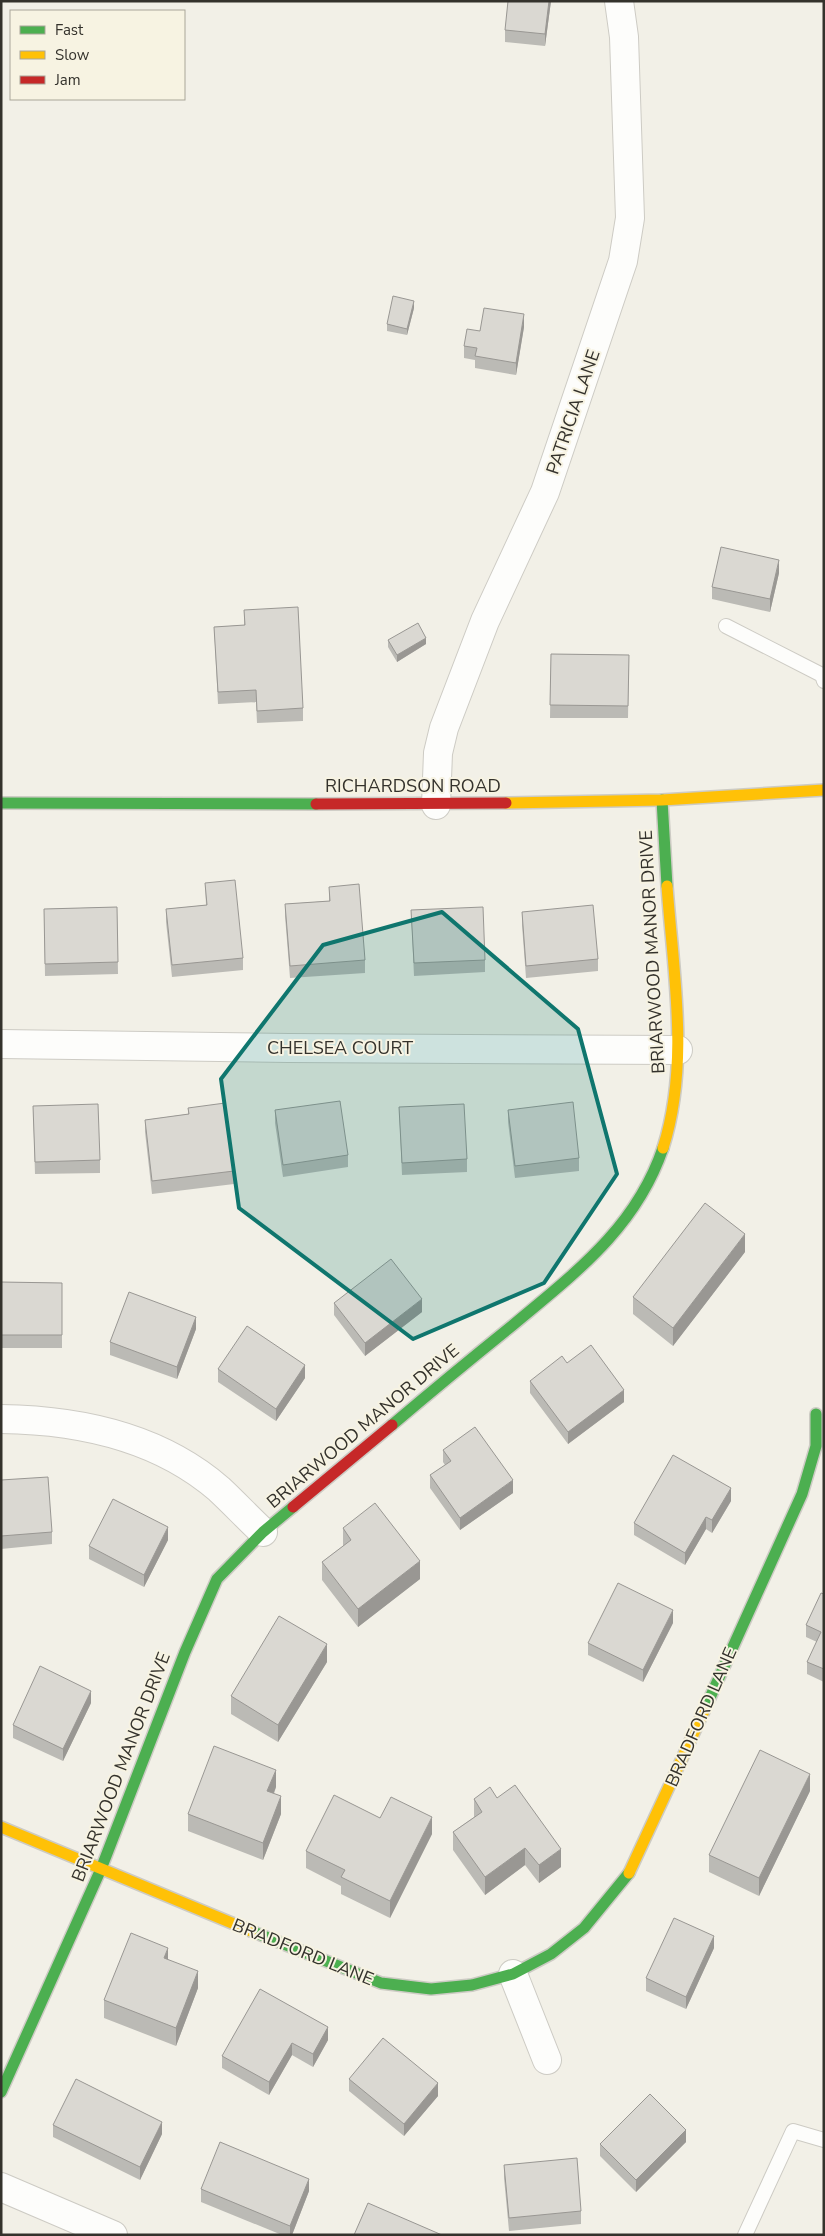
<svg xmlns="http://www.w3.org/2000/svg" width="825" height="2236" font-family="'Nunito Sans',sans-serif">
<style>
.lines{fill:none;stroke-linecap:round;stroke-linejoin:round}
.lane-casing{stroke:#cdcbc4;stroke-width:16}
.street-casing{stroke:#cdcbc4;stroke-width:30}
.fast-casing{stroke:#cdcbc4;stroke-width:14}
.slow-casing{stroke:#cdcbc4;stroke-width:14}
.jam-casing{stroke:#cdcbc4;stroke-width:14}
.lane{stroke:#fdfdfb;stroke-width:14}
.street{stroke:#fdfdfb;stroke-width:28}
.fast{stroke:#4caf50;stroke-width:11}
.slow{stroke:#ffc107;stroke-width:11}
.jam{stroke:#c62828;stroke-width:11}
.wall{fill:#bbbab5}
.shaded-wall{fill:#999793}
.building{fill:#dad8d2;stroke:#999793}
.marked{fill:#0f766e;fill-opacity:0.2;stroke:#0f766e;stroke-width:4;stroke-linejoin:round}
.labels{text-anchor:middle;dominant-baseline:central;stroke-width:4;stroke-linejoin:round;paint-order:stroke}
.street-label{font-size:18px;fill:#34322c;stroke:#f7f3e2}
</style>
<rect width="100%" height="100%" fill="#f2f0e7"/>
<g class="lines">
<g class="lane-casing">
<path id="lane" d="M726,626L822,675L824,681
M745,2235L793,2131L824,2140"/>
</g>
<g class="street-casing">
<path id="street" d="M436,805L438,753L444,728L485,621L545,492L623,261L630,218L624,37L619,1
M1,1044L289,1048L678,1050
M1,1419C78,1420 159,1437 219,1489C234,1503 248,1518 263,1532
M513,1974L547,2060
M1,2187L113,2235"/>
</g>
<g class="fast-casing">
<path id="fast" d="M662,800L667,886
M1,803L316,804
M392,1425C432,1391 472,1358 513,1325C575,1273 636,1228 663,1148
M704,1711L802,1494L816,1446V1414
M251,1931L381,1983L431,1989L472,1985L513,1974L551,1954L584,1928L629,1873
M1,2092L101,1869L185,1652L217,1579L263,1532L293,1507"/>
</g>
<g class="slow-casing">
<path id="slow" d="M506,803L662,800L824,790
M663,1148C690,1064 673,971 667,886
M1,1827L251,1931
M629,1873L704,1711"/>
</g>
<g class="jam-casing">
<path id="jam" d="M316,804L506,803
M293,1507L392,1425"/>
</g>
<use href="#lane" class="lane"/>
<use href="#street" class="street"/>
<use href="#fast" class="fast"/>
<use href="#slow" class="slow"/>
<use href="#jam" class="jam"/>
</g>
<path class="wall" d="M551,1L545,46L505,42V30Z
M414,308L407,335L387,331V324Z
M524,327L516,375L475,368V360L464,358V346L480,331Z
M779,573L770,612L712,599V587Z
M244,610L303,708V721L257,723L256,702L218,704L214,627L244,625Z
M388,640L426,644L397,662L388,647Z
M551,654L629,655L628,718H550Z
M205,883L243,958V970L172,977L166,922V909L206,905Z
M329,887L365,960V973L290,978L285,916V904L329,901Z
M117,907L118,974L45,976L44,909Z
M411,910L485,960V972L414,976Z
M522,912L598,959V971L526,978L522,925Z
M33,1106L100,1160V1173L35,1174Z
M399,1107L467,1159V1172L402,1175Z
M188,1108L234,1171V1184L152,1194L145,1132V1120L188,1114Z
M275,1110L348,1155V1167L283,1177L275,1123Z
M508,1110L579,1158V1171L515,1178L508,1122Z
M745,1252L673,1346L633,1314V1297Z
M1,1282L62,1283V1348H1Z
M334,1303L422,1312L365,1356L334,1315Z
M196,1329L177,1379L110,1355V1342Z
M567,1363L624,1402L568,1444L530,1393V1381Z
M218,1369L305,1378L276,1421L218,1382Z
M443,1450L513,1493L460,1530L430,1488V1475L445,1465L443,1462Z
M1,1480L52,1532V1544L1,1549Z
M731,1501L712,1533L706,1529L685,1565L634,1535V1523Z
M343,1528L420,1579L358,1627L322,1580V1562L343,1546Z
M168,1540L144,1587L89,1559V1546Z
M824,1594V1682L807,1674V1662L817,1642L806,1637V1625Z
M673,1623L643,1682L588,1655V1643Z
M327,1662L278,1742L231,1714V1696Z
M91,1703L63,1761L13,1738V1725Z
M276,1787L274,1794L281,1814L263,1860L188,1831V1814Z
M810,1791L759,1896L709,1872V1855Z
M497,1798L561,1867L539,1883L525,1865L485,1895L453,1850V1832L474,1817V1799Z
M380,1818L432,1834L390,1918L341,1894V1886L306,1868V1851Z
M714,1948L686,2009L646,1991V1978Z
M168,1959L198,1988L176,2046L104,2018V2000Z
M328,2027V2040L313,2067L292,2055L269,2095L222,2068V2056Z
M349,2079L438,2096L404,2136L349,2091Z
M53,2125L162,2134L140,2180L53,2137Z
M686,2142L636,2192L600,2156V2144Z
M504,2165L581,2211V2224L509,2231L504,2178Z
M201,2189L309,2191L292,2235H282L201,2202Z"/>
<path class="shaded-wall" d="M549,1H551L545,46V34Z
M414,301V308L407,335V329Z
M524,314V327L516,375V363Z
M779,560V573L770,612V599Z
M426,638V644L397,662V655Z
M745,1234V1252L673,1346V1328Z
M422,1299V1312L365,1356V1343Z
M196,1317V1329L177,1379V1367Z
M305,1365V1378L276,1421V1409Z
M624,1390V1402L568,1444V1432Z
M513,1480V1493L460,1530V1518Z
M731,1488V1501L712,1533V1520Z
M706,1517V1529L685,1565V1553Z
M168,1527V1540L144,1587V1575Z
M420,1561V1579L358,1627V1609Z
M673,1610V1623L643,1682V1670Z
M327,1644V1662L278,1742V1725Z
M91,1691V1703L63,1761V1749Z
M276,1770V1787L267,1809V1791Z
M810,1774V1791L759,1896V1878Z
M281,1796V1814L263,1860V1843Z
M432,1817V1834L390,1918V1901Z
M525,1848V1865L485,1895V1877Z
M561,1849V1867L539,1883V1865Z
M714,1936V1948L686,2009V1997Z
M168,1948V1966L164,1958Z
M198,1971V1988L176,2046V2028Z
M328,2027V2040L313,2067V2054Z
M292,2043V2055L269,2095V2082Z
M438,2083V2096L404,2136V2124Z
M162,2122V2134L140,2180V2167Z
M686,2130V2142L636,2192V2180Z
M309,2179V2191L292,2235H290V2226Z"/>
<path class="building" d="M508,1H549L545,34L505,30Z
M393,296L414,301L407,329L387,324Z
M484,308L524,314L516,363L475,356L477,348L464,346L467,329L480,331Z
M721,547L779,560L770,599L712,587Z
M298,607L303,708L257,711L256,690L218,692L214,627L245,625L244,610Z
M418,623L426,638L397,655L388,640Z
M551,654L629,655L628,706L550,705Z
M235,880L243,958L172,965L166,909L207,905L205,883Z
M359,884L365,960L290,966L285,904L330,901L329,887Z
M593,905L598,959L526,966L522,912Z
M117,907L118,962L45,964L44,909Z
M483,907L485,960L414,963L411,910Z
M340,1101L348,1155L283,1165L275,1110Z
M573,1102L579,1158L515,1166L508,1110Z
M225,1103L234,1171L152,1181L145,1120L189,1114L188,1108Z
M98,1104L100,1160L35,1162L33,1106Z
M464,1104L467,1159L402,1163L399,1107Z
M705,1203L745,1234L673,1328L633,1297Z
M391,1259L422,1299L365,1343L334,1303Z
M1,1282L62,1283V1335H1Z
M129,1292L196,1317L177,1367L110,1342Z
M247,1326L305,1365L276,1409L218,1369Z
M591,1345L624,1390L568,1432L530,1381L562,1356L567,1363Z
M475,1427L513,1480L460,1518L430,1475L451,1461L443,1450Z
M673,1455L731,1488L712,1520L706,1517L685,1553L634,1523Z
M48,1477L52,1532L1,1536V1480Z
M113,1499L168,1527L144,1575L89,1546Z
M375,1503L420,1561L358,1609L322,1562L351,1540L343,1528Z
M618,1583L673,1610L643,1670L588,1643Z
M821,1593L824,1594V1669L807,1662L821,1632L806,1625Z
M279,1616L327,1644L278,1725L231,1696Z
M40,1666L91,1691L63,1749L13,1725Z
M214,1746L276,1770L267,1791L281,1796L263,1843L188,1814Z
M760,1750L810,1774L759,1878L709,1855Z
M515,1785L561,1849L539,1865L525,1848L485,1877L453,1832L482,1812L474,1799L490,1787L497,1798Z
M334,1795L380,1818L391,1797L432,1817L390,1901L341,1877L345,1870L306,1851Z
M674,1918L714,1936L686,1997L646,1978Z
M131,1933L168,1948L164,1958L198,1971L176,2028L104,2000Z
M260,1989L328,2027L313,2054L292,2043L269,2082L222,2056Z
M383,2038L438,2083L404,2124L349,2079Z
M76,2079L162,2122L140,2167L53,2125Z
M650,2094L686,2130L636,2180L600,2144Z
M220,2142L309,2179L290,2226L201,2189Z
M577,2158L581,2211L509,2218L504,2165Z
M368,2203L442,2235H354Z"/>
<path class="marked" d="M442,912L578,1029L617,1174L544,1283L413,1339L239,1208L221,1079L323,945Z"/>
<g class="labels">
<g class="street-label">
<text transform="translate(573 412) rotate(-71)">PATRICIA LANE</text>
<text x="413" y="786">RICHARDSON ROAD</text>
<text transform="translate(652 952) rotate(-93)">BRIARWOOD MANOR DRIVE</text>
<text x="340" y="1048">CHELSEA COURT</text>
<text transform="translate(363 1426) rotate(-40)">BRIARWOOD MANOR DRIVE</text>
<text transform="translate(701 1717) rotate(-66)">BRADFORD LANE</text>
<text transform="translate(121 1767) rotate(-69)">BRIARWOOD MANOR DRIVE</text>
<text transform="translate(303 1952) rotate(22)">BRADFORD LANE</text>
</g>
</g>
<rect width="825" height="2236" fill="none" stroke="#34322c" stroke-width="5"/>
<rect x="10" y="10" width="175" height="90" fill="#f7f3e2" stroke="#a9a699"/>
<rect x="20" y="26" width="25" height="8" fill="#4caf50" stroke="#a9a699"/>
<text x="55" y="35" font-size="15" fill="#34322c">Fast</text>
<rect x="20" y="51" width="25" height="8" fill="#ffc107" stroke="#a9a699"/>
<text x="55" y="60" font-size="15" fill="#34322c">Slow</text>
<rect x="20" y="76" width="25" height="8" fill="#c62828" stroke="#a9a699"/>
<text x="55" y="85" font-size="15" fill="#34322c">Jam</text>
</svg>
